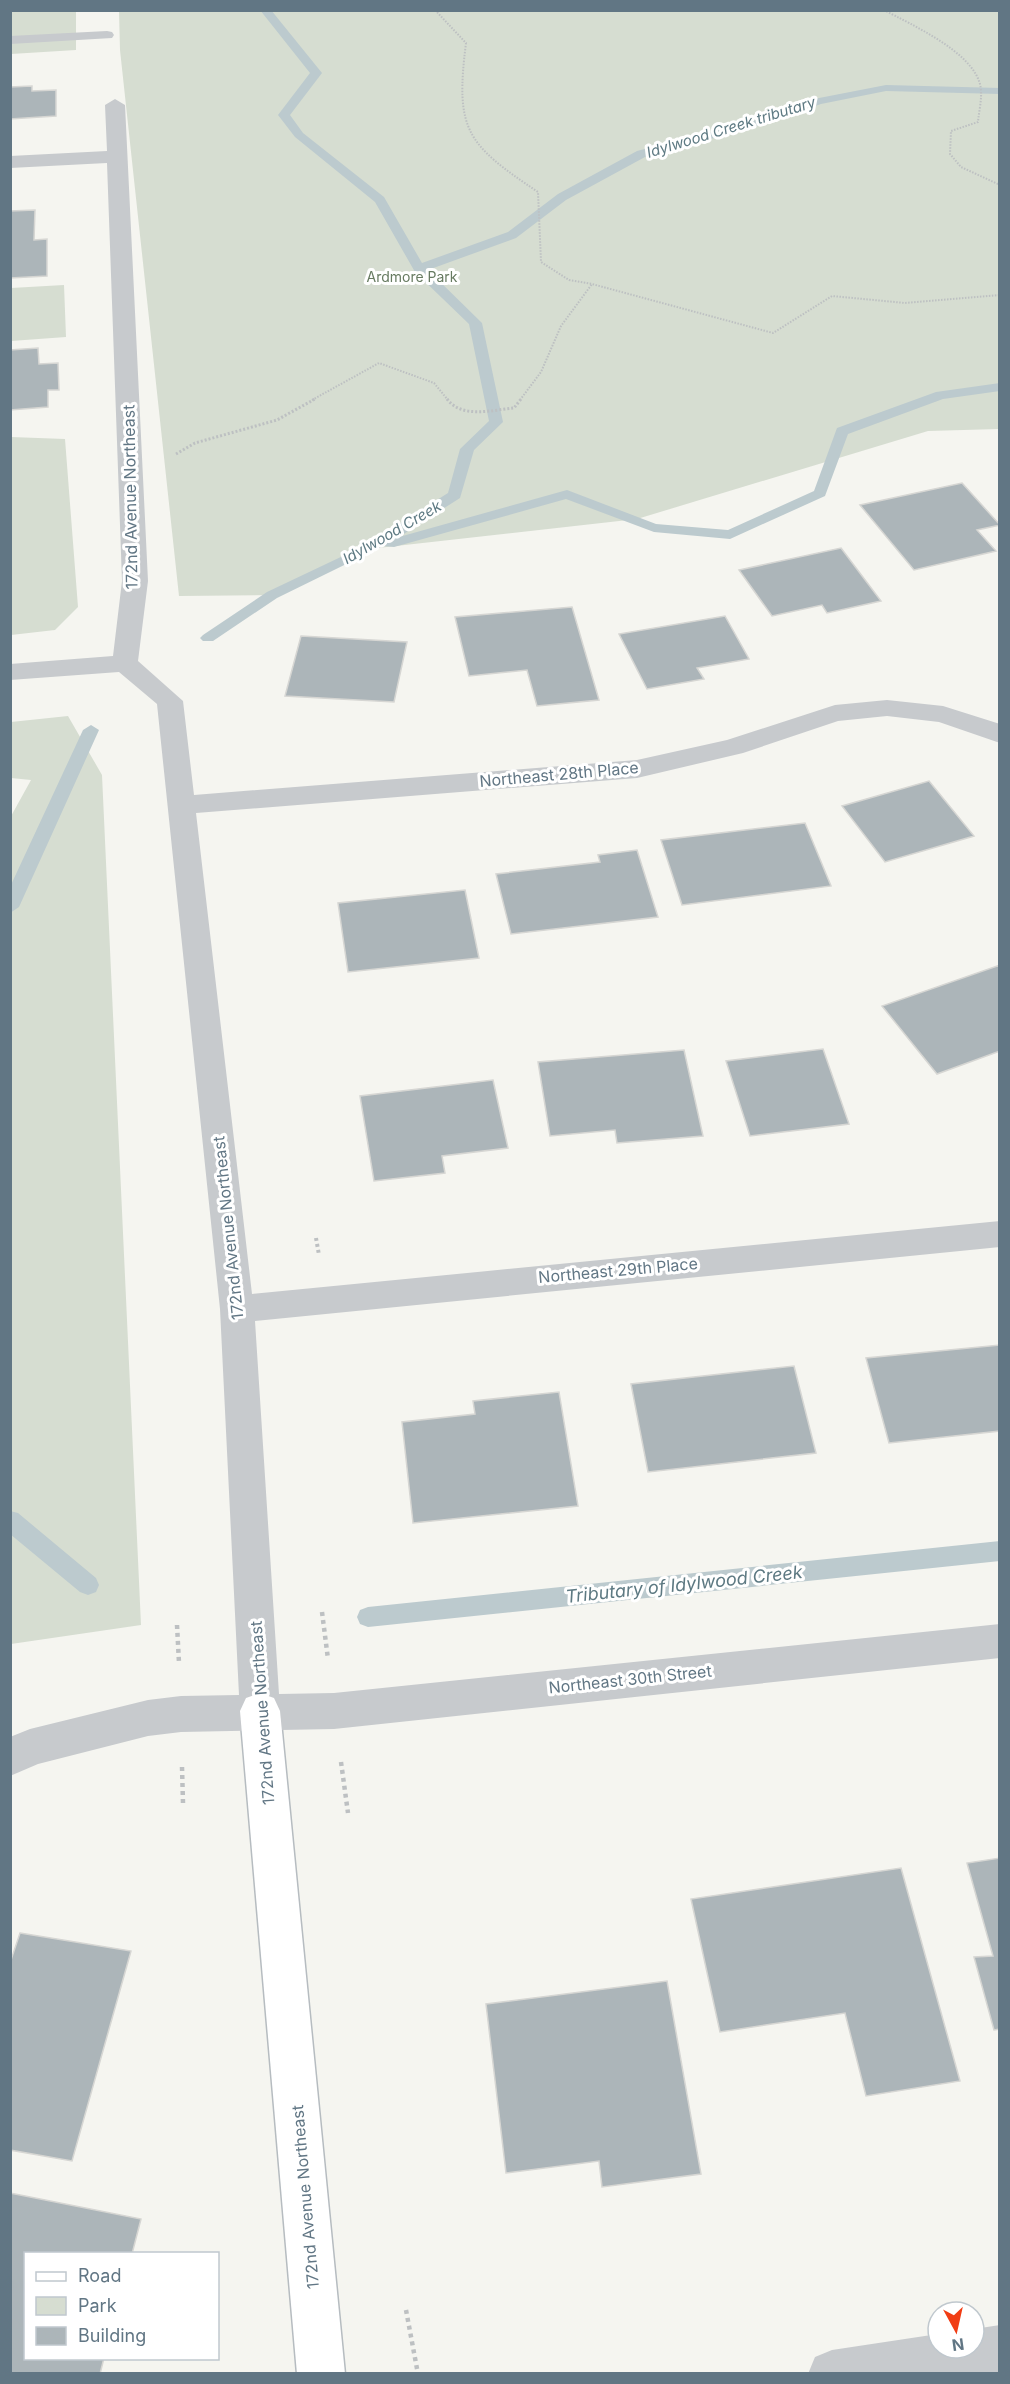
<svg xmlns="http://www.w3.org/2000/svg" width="1010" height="2384" font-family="Inter,sans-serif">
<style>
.green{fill:#d6ddd1}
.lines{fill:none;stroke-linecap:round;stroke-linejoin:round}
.stream{fill:#bccace;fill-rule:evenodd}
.building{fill:#acb5b9;stroke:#d6d6d3;stroke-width:1.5}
.secondary-casing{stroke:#b6bcc0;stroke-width:3}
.path-far3{stroke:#bdc0c2;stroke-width:2;stroke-dasharray:1.5 1.5;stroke-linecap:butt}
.path-far2{stroke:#bdc0c2;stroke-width:3;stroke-dasharray:2 2;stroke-linecap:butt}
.path-far1{stroke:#bdc0c2;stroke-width:4;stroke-dasharray:3 3;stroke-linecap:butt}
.path{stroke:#bdc0c2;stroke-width:4.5;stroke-dasharray:4 4;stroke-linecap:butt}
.lane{fill:#c7cacd;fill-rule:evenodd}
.street{fill:#c7cacd;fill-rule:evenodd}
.secondary{fill:#fff;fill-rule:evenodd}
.labels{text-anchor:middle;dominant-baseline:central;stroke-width:6;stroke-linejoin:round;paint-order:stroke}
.far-park-label{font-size:14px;fill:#677b61;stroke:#fff}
.far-water-label{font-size:15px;font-style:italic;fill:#5d7982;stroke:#fff}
.street-label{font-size:16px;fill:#617684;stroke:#fff}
.water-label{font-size:18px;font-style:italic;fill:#5d7982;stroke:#fff}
</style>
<rect width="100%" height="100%" fill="#f5f5f0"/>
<path class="green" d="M11,11H76V50L11,54Z
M119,11H999V429L928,431L637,519L369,549L272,595L179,596L120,50Z
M64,285L66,337L11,341V288Z
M11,437L65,439L78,607L55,630L11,635Z
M68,716L102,775L141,1625L11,1644L10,818L31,780L11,778V722Z"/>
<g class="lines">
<path class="stream" d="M260,10H271L322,73L290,115L303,133L384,197L422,263L508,232L558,194L637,151L753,121L814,99L886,85L1000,88V94L886,91L821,104L761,125L645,157L566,200L516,238L428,270L482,323L503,422L474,450L460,498L399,537L567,490L656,524L728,530L814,491L837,428L936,392L1000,383V391L943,399L848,434L825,496L730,539L654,532L566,499L394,547L383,546L277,598L213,641H203L200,638L203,635L267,592L364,546L448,493L460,449L489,421L469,324L415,272L375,202L295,137L278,115L310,73Z
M91,725L99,730L19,907L10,913V887L83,730Z
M10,1511L18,1513L96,1578L99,1585L96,1592L88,1595L80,1592L10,1534Z
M1000,1541V1561L368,1627L360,1624L357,1617L360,1610L368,1607Z"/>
</g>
<path class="building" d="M32,86V91L56,90V116L10,119V87Z
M35,210L34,240L47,239V276L10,278V211Z
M38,348L39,364L58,363L59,390H48V407L10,410V350Z
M962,483L1000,525L977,530L996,551L914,570L860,505Z
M841,548L881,601L827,613L822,605L772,616L739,570Z
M572,607L599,700L537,706L527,670L469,676L455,617Z
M725,616L749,659L697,668L704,679L647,689L619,634Z
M301,636L407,642L394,702L285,696Z
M929,781L974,836L885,862L842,806Z
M805,823L831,886L682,905L661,840Z
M637,850L658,917L511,934L496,874L600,862L598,855Z
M465,890L479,958L348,972L338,903Z
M1000,965V1051L937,1074L882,1006Z
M823,1049L849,1124L750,1136L726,1061Z
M684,1050L703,1136L617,1143L615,1130L550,1136L538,1062Z
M493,1080L508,1148L442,1156L445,1173L374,1181L360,1096Z
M1000,1345V1431L889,1443L866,1358Z
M794,1366L816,1453L648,1472L631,1384Z
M559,1392L578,1506L413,1523L402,1422L475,1414L473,1401Z
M1000,1858V2029L994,2030L974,1957L993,1956L967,1863Z
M901,1868L960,2081L866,2096L845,2013L720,2032L691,1899Z
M20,1933L131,1951L72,2161L10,2150V1963Z
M667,1981L701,2174L602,2187L599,2161L506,2173L486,2004Z
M10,2193L141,2219L132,2254H26V2358H104L100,2374H10Z"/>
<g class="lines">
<g class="secondary-casing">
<path id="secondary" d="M260,1693L274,1698L280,1711L345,2374H297L240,1711L246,1698Z"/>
</g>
<path class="path-far3" d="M435,10L466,43C455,130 466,144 538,192L541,262L569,280L592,284
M884,10C912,25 971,51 980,84C983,96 979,110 978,122L951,131L950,154L961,167L1000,185
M312,400L379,363L434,383L448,400
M520,400L541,372L561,326L592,284L773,333L832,296L905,303L1000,295"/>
<path class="path-far2" d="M447,399C462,419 492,410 514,408L521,399
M176,454L195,443L277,420L315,399"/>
<path class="path-far1" d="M316,1238L319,1255"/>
<path class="path" d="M322,1612L328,1659
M177,1625L179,1663
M341,1762L348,1813
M182,1767L183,1803
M406,2310L418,2374"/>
<path class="lane" d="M107,31L112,32L114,35L112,38L10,44V36Z"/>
<path class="street" d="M115,99L125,105L148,581L138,661L183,701L194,795L637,760L727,740L835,705L887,700L943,706L1000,724V743L939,722L887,716L838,721L743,753L637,778L196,813L252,1294L1000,1221V1247L255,1321L279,1694L334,1693L1000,1624V1658L334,1729L181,1732L148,1736L38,1764L10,1776V1737L30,1729L148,1700L181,1696L239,1695L220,1309L157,704L119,672L10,680V664L113,656L122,581L107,163L10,168V156L107,151L105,105Z
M1000,2325V2373L808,2374L815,2357L832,2350L938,2334V2348H974V2329Z"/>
<use href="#secondary" class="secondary"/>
</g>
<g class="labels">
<g class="far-park-label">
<text x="412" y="276">Ardmore Park</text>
</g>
<g class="far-water-label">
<text transform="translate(731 127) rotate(-17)">Idylwood Creek tributary</text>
<text transform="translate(392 532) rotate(-30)">Idylwood Creek</text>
</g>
<g class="street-label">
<text transform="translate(130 497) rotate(-91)">172nd Avenue Northeast</text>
<text transform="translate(559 774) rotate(-5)">Northeast 28th Place</text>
<text transform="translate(228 1228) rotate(-96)">172nd Avenue Northeast</text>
<text transform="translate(618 1270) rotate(-5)">Northeast 29th Place</text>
<text transform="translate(630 1679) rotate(-6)">Northeast 30th Street</text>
<text transform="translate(262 1713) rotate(-94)">172nd Avenue Northeast</text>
<text transform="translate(305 2197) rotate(-95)">172nd Avenue Northeast</text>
</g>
<g class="water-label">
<text transform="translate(684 1584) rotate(-6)">Tributary of Idylwood Creek</text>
</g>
</g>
<rect width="1010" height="2384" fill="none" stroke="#617684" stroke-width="24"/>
<rect x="24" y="2252" width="195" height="108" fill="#ffffff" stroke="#c0c8ce" stroke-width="1.5"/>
<rect x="36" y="2272" width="30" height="9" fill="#ffffff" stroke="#c0c8ce" stroke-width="1.5"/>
<text x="78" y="2282" font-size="18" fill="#617684">Road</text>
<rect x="36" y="2297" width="30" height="18" fill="#d6ddd1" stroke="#c0c8ce" stroke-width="1.5"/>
<text x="78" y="2312" font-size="18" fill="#617684">Park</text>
<rect x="36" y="2327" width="30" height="18" fill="#acb5b9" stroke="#c0c8ce" stroke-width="1.5"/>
<text x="78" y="2342" font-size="18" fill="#617684">Building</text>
<g transform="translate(956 2330) rotate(172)"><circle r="28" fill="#ffffff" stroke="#c0c8ce" stroke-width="1.5"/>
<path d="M0-4.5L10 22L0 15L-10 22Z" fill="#f13d14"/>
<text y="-9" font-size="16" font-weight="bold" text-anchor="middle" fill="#617684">N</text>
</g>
</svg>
